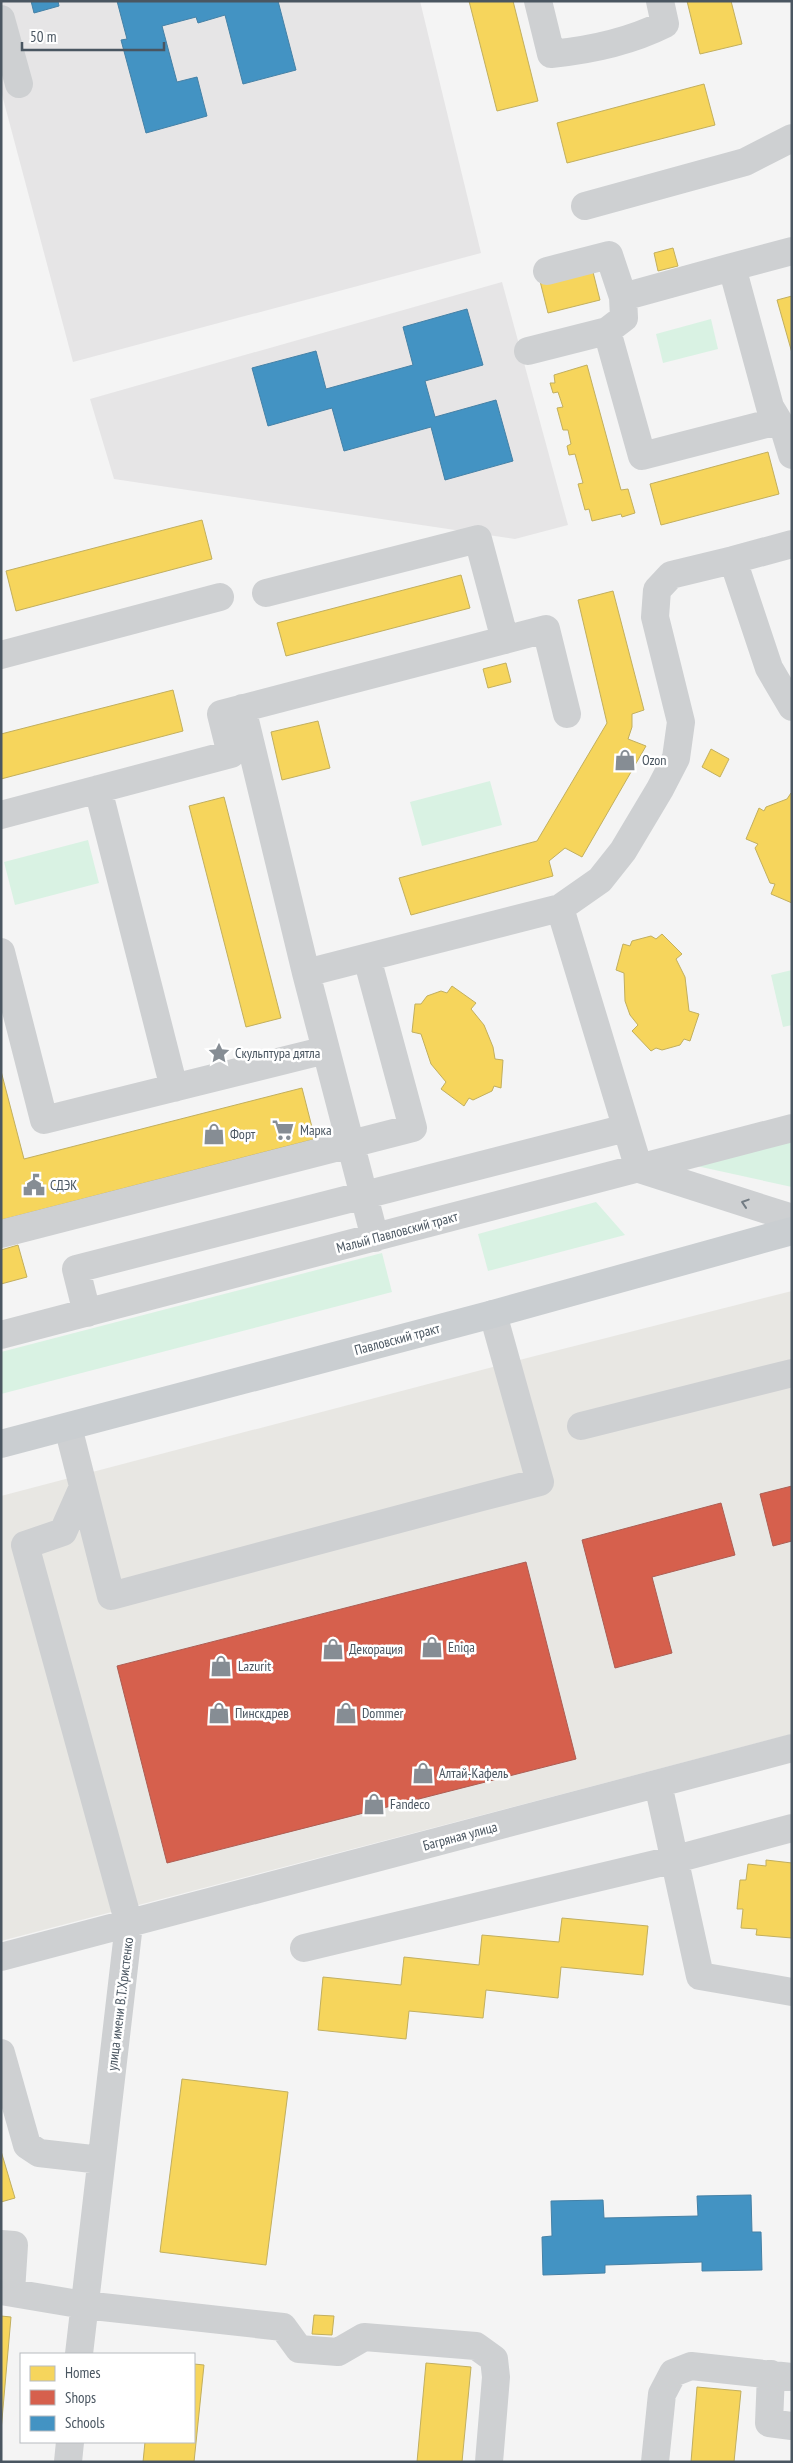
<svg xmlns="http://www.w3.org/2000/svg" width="793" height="2463" font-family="'PT Sans Narrow',sans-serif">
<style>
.commercial{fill:#e8e7e3}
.education{fill:#e6e5e6}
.green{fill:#d9f2e3}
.homes{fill:#f6d55c;stroke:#c2af5e}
.shops{fill:#d6604d;stroke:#ac5d53}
.schools{fill:#4393c3;stroke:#4581a6}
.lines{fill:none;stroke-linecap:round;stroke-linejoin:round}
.minor{stroke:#ced0d2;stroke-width:28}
.major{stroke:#caced1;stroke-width:28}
.oneway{stroke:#727b83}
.labels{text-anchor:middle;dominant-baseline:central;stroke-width:5;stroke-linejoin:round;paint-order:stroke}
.poi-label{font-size:14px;fill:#4a5661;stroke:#fff;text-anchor:start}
.street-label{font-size:14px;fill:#4a5661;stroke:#fff}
</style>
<rect width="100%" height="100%" fill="#f4f4f4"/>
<path class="commercial" d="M792,1291V1734L1,1941V1496L531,1357Z"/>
<path class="education" d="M1,1H420L481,253L73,362L1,91Z
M502,282L568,525L515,539L114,479L90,399Z"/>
<path class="green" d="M711,319L718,349L663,363L656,334Z
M490,781L502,825L422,846L410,802Z
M88,840L99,883L15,905L4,862Z
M792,970V1025L783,1027L771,975Z
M792,1139V1187L692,1165Z
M596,1202L625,1235L488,1271L478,1234Z
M382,1253L392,1292L1,1394V1352Z"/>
<path class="homes" d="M469,1H513L538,101L497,111Z
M687,1H731L742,44L700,54Z
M704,84L715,125L567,163L557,123Z
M673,248L678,266L658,271L654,253Z
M592,268L600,300L548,313L540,281Z
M792,296V353L777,300Z
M587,365L621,490L628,489L635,513L622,517L621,514L592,521L589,509L585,510L578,484L583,483L575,454L569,455L567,446L571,444L568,430H563L557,408L563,407L558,392L553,393L550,383H555L554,375Z
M768,452L779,494L661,525L650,484Z
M202,520L212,559L16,611L6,571Z
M461,575L470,608L286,656L277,623Z
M613,591L644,710L632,714V727L628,739L646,746L582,857L565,848L549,861L553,876L411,915L399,878L537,841L607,723L578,600Z
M506,663L511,682L488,688L483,669Z
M173,690L183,731L1,779V734Z
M318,721L330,768L282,780L271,732Z
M711,749L729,759L720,777L702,767Z
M791,793H792V903L771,894L775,884L770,883L755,848L758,844L746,839L759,808L764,811L766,807L787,799Z
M224,797L281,1018L246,1027L189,806Z
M662,934L682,954L676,959L685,977L689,1011L699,1014L690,1041L684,1039L680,1045L662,1050L656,1048L651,1051L632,1031L638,1025L630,1015L625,1001L624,973L616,970L623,944L630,946L632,941L651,936L656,939Z
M452,986L476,1003L471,1009L484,1025L493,1047L495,1059L503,1060L501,1088L494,1086L492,1091L473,1100L469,1098L464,1106L441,1089L446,1082L431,1064L421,1034L412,1032L415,1004H421L427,996L441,991L447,993Z
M1,1071L24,1159L302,1088L315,1139L1,1220Z
M18,1245L27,1277L1,1284V1250Z
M766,1860L792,1863V1938L756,1935L757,1929L741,1928L743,1909H737L740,1880H746L748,1864L766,1866Z
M562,1918L648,1926L643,1975L561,1967L558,1998L486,1990L483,2018L409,2011L406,2039L318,2030L323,1977L401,1985L404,1957L479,1965L482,1935L559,1942Z
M182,2079L288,2092L266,2265L160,2252Z
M1,2151L15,2198L1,2202Z
M314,2315L334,2316L332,2335L312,2334Z
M1,2316L11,2317L1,2431Z
M426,2363L471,2367L462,2462H417Z
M194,2364L204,2365L194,2462H143L145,2442H194Z
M697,2387L741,2391L734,2462H691Z"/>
<path class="shops" d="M792,1486V1541L773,1546L760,1494Z
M721,1503L735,1555L652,1577L672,1653L615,1668L582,1540Z
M526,1562L576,1759L167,1863L117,1666Z"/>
<path class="schools" d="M31,1H58L59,6L34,13Z
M117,1H278L296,70L243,84L225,15L198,23L196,17L162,26L177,82L197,77L207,116L146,133L121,40L127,39Z
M467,309L483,365L425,381L435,417L496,400L513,461L445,480L431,427L344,451L332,408L268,426L252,368L316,351L326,389L413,365L403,327Z
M751,2195L752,2232H761L762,2270L702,2271V2262L605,2265V2273L543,2275L542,2237L552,2236L551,2201L603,2200L604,2218L698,2216L697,2196Z"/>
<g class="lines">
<path class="minor" d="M538,1L551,54C592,50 629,42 665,24L660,1
M1,19L19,84
M585,206L745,162L792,138
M792,251L732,267L770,407L785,432L792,455
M547,271L609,255L623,297
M607,331L624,318L623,297L732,267
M528,351L607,331L642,456L778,421
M792,544L733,560L769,668L792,707
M266,593L478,539L505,640
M1,655L220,597
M242,708L306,973L375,1238
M98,789L174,1088
M1,815L231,754L221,714L546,629L567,714
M560,908L639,1169
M1,952L44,1120L326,1050
M306,973L560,908L600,880L623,851L660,789L676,758L681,722L655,617L657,590L671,575L733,560
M639,1169L792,1218
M1,1234L413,1128L367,958
M87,1313L76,1269L626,1128
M1,1335L792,1128
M581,1426L792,1373
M68,1427L111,1596L478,1498L540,1482L493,1314
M658,1784L700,1976L792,1992
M304,1948L676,1859L792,1828
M1,1957L792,1748
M1,2053L27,2145L39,2153L101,2160
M1,2244L14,2245L11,2292
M1,2291L84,2305L283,2327L299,2349L338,2352L364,2337L476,2346L494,2359L496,2377L489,2462
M79,2354L129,1924L25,1545L63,1532L83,1487
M771,2374L769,2423L792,2426
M68,2462L70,2442
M655,2462L662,2394L673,2373L691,2366L792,2377"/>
<path class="major" d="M1,1444L493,1314L792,1231"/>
</g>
<defs><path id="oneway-chevron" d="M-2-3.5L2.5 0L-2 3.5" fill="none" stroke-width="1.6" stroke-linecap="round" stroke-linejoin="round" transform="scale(1.25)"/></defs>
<use class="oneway" href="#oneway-chevron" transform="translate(745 1203) rotate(-162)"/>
<defs>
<g id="shop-bare" transform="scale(1.725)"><path d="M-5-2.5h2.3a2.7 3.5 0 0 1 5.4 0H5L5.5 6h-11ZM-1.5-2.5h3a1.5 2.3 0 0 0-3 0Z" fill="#868d94" stroke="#fff" stroke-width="2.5" paint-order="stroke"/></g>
<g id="sight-bare" transform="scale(1.725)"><path d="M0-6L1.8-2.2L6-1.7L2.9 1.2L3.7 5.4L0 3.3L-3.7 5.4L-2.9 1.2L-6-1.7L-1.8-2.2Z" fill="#868d94" stroke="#fff" stroke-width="2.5" paint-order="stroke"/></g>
<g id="supermarket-bare" transform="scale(1.725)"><path d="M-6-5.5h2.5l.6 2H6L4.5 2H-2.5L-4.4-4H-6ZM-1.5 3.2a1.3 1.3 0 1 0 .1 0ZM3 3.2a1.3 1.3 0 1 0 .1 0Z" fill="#868d94" stroke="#fff" stroke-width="2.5" paint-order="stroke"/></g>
<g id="civic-bare" transform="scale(1.725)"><path d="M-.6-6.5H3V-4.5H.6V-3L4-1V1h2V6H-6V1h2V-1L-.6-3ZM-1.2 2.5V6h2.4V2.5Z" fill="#868d94" stroke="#fff" stroke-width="2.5" paint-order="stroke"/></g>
</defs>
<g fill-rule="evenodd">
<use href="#shop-bare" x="625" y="760"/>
<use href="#sight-bare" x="219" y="1053"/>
<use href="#supermarket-bare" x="283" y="1130"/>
<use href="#shop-bare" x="214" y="1134"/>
<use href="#civic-bare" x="34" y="1185"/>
<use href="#shop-bare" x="432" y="1647"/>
<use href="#shop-bare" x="333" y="1649"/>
<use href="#shop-bare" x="221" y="1666"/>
<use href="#shop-bare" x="219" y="1713"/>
<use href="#shop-bare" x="346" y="1713"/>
<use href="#shop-bare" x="423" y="1773"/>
<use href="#shop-bare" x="374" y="1804"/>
</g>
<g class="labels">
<g class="poi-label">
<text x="642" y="760">Ozon</text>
<text x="235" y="1053">Скульптура дятла</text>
<text x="300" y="1130">Марка</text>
<text x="230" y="1134">Форт</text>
<text x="50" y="1185">СДЭК</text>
<text x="448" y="1647">Eniqa</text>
<text x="349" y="1649">Декорация</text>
<text x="238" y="1666">Lazurit</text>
<text x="235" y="1713">Пинскдрев</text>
<text x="362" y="1713">Dommer</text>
<text x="439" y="1773">Алтай-Кафель</text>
<text x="390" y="1804">Fandeco</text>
</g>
<g class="street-label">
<text transform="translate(397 1232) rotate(-15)">Малый Павловский тракт</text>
<text transform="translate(397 1339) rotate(-15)">Павловский тракт</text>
<text transform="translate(460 1836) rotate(-15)">Багряная улица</text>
<text transform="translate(120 2004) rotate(-83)">улица имени В.Т.Христенко</text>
</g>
</g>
<rect width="793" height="2463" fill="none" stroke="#4a5661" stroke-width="5"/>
<rect x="20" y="2353" width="175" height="90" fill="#ffffff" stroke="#b7bbc0"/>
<rect x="30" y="2366" width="25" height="15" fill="#f6d55c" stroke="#b7bbc0"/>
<text x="65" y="2378" font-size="15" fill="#4a5661">Homes</text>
<rect x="30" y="2390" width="25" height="15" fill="#d6604d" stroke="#b7bbc0"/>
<text x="65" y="2403" font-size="15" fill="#4a5661">Shops</text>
<rect x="30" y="2416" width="25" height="15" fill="#4393c3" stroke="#b7bbc0"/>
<text x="65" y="2428" font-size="15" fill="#4a5661">Schools</text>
<path d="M22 42v8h142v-8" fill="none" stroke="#4a5661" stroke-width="2.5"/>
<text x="30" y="42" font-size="15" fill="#4a5661" stroke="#ffffff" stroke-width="4" paint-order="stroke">50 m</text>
</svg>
